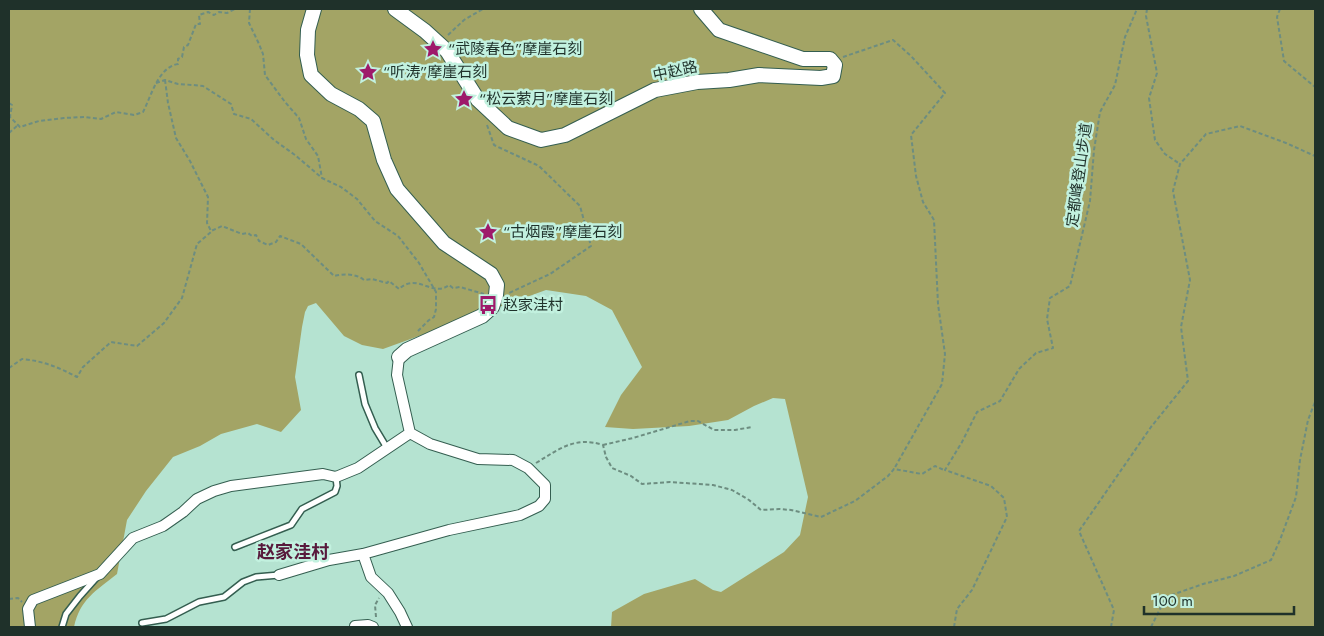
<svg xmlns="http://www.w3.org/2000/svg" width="1324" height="636" font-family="Jost,'Noto Sans SC',sans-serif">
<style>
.forest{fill:#a3a465}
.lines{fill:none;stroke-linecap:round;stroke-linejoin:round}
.lane-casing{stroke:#345e50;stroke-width:8}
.street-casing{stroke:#345e50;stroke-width:12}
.secondary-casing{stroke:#345e50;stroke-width:16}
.path{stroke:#6d8d80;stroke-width:2;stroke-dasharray:4 2.5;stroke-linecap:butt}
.lane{stroke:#fff;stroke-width:5}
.street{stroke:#fff;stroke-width:10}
.secondary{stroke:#fff;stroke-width:14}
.labels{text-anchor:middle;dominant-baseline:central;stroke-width:5;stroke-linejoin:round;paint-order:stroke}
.poi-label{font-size:15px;fill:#1f312a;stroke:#c2f1df;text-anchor:start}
.street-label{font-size:15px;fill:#1f312a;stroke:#c2f1df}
.quarter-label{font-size:18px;font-weight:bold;fill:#581a3c;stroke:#c2f1df}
</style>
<rect width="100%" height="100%" fill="#b5e3d1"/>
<path class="forest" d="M9,9H1315V627H611L612,612L644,594L695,579L713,590L721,592L784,552L800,535L808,497L785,399L773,398L754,406L728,420L689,426L633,429L605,427L621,395L642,367L612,310L586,296L546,290L383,349L362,345L344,336L316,303L308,306L305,312L302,327L295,377L301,410L281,432L257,424L221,434L200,446L173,457L146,491L127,520L117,574C96,591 80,599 74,627H9Z"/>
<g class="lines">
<g class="lane-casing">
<path id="lane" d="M359,375L365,404L375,428L387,448
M235,547L291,525L302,509L335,492L337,486L336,477
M142,623L166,619L199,602L224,597L243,582L256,577L279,575
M62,627L66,614L80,596L97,577"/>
</g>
<g class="street-casing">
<path id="street" d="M363,554L371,577L388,593L400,612L407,627
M279,575L329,560L363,554L449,530L520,515L539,506L545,499V485L528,468L513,460L478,459L430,444L410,433L397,375L399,357
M355,626L368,625L373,627
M30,627L28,609L33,600L100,574L133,538L163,526L183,512L197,499L214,491L231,486L323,474L336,477L358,468L410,433"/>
</g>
<g class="secondary-casing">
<path id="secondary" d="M314,9L308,30L307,55L311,75L331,94L359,109L373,121L384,160L397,189L444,243L491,274L497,285L496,295L492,307L482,316L407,350L399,357
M395,9L425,31L447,51L478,100L508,128L541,140L565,135L655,90L697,82L729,80L759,75L821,78L833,76L835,65L830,59H803L719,30L701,9"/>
</g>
<path class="path" d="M250,9L249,23L259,44L263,54L265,75L285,102L299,118L306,139L318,156L322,178
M1147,9L1146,16L1157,73L1149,98L1155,140L1165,154L1180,164
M1280,9L1277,17L1284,61L1315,87
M448,35L464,20L483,9
M843,57L893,40L911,56L945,93L911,135L916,176L923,202L934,220L938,304L945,354L942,384L894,469
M165,80L168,103L176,138L190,161L208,197L207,223L211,231L222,226L242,234L248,233L252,236L256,235L259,241L268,245L276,242L280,236L301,244L334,276C344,274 355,273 364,280L372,279L387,283L389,281L399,289C417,272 433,298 449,285L453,288L460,287L484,294
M156,83L165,80L178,84L193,85L203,86L231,104L234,114L251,119L274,140L295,155L322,178L341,187L357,199L375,221L398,236L419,263L436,292V309L434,317L429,320L417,332
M9,103L12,105L10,117L20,127L39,121L64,118L84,117L101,119L116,112L134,115L143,112C151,97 158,67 178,64V59L182,57L184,47L188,45L196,24H200L199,15L208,12L214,15L219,12L227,13L235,9
M487,125L494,145L539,166L580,206L591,246L550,274L509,293
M9,133L18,125
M9,368L22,359C43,361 58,367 77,377L83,367L111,342L137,346L164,323L182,298L197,244L211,232
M603,445L633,438L690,421H698L714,430H735L752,427
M536,463C559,449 575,436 603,445L606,457L612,468L631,476L642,484L670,482L713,485L732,490L749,500L761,510L779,509L791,510L821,517L855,501L888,476L894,469L922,474L935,466L944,470
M9,599L18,598L22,602
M376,617L375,605L379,598
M954,627L957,609L972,590L1007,517L1004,498L991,486L945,470L962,442L977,412L1000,401L1019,369L1036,353L1053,348L1047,319L1050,298L1070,286L1090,201L1094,150L1100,112L1115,85L1125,37L1137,9
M1111,627L1114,610L1079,531L1151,427L1188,381L1181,327L1190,280L1173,191L1180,164L1206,134L1240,126L1286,143L1315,156
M1151,627L1166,597L1203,584L1234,576L1271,560L1280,540L1296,497L1300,460L1308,420L1315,402"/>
<use href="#lane" class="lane"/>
<use href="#street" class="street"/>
<use href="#secondary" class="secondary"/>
</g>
<defs>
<g id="sight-bare" transform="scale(1.5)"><path d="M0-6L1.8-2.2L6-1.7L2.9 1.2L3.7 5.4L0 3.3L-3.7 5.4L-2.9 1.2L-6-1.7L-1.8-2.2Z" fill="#9e196a" stroke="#c2f1df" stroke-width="2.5" paint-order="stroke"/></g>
<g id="bus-bare" transform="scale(1.5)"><path d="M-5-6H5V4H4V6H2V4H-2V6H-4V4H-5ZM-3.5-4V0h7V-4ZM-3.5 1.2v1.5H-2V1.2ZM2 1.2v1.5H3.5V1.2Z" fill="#9e196a" stroke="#c2f1df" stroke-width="2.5" paint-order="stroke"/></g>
</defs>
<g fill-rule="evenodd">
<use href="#sight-bare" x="433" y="49"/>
<use href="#sight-bare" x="368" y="72"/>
<use href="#sight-bare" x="464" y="99"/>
<use href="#sight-bare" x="488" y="232"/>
<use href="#bus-bare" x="488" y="305"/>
</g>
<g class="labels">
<g class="poi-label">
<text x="448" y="49">“武陵春色”摩崖石刻</text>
<text x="383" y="72">“听涛”摩崖石刻</text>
<text x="479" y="99">“松云萦月”摩崖石刻</text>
<text x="503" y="232">“古烟霞”摩崖石刻</text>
<text x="503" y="305">赵家洼村</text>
</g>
<g class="street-label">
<text transform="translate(675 71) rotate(-12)">中赵路</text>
<text transform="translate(1079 175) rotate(-82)">定都峰登山步道</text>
</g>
<g class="quarter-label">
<text x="293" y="552">赵家洼村</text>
</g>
</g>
<rect width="1324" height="636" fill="none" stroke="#1f312a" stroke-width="20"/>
<path d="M1144 606v8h150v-8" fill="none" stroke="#1f312a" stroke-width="2.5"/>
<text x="1152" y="606" font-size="15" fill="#1f312a" stroke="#c2f1df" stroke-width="4" paint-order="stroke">100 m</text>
</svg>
